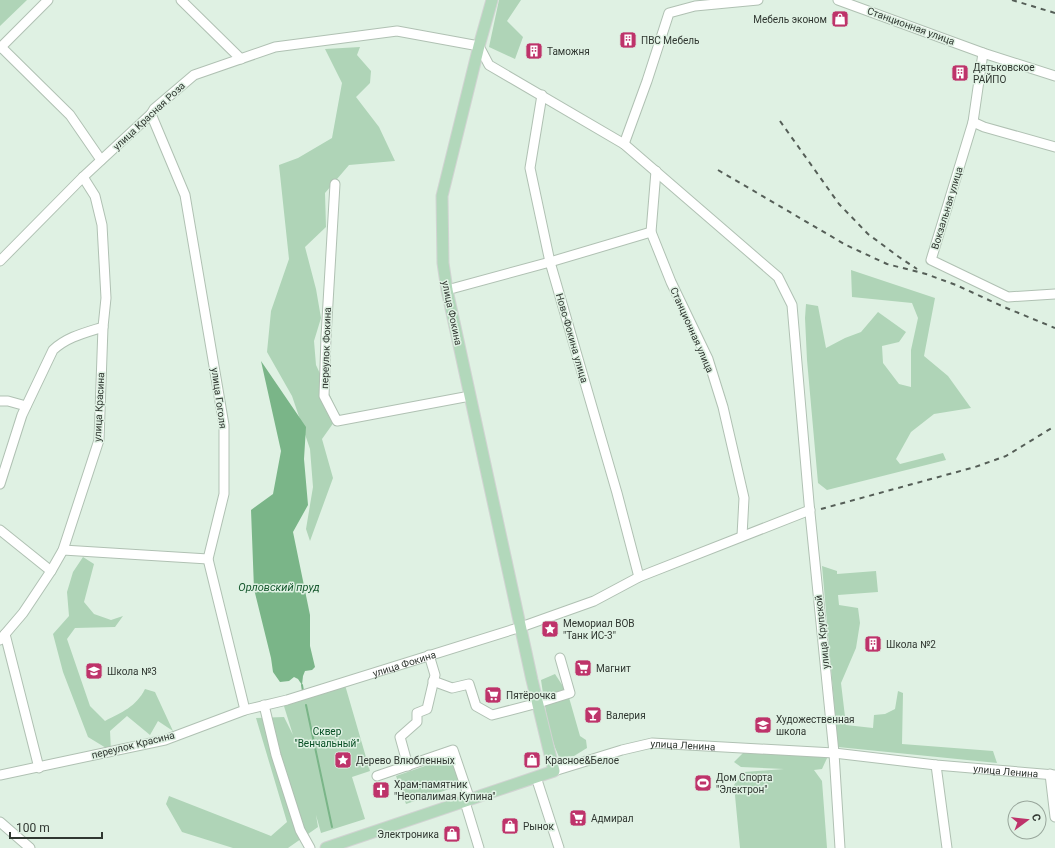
<svg xmlns="http://www.w3.org/2000/svg" width="1055" height="848" font-family="Roboto,sans-serif">
<style>
.green{fill:#afd4b7}
.water{fill:#7ab588}
.lines{fill:none;stroke-linecap:round;stroke-linejoin:round}
.stream{stroke:#7ab588;stroke-width:2}
.minor-casing{stroke:#b0c1b3;stroke-width:11}
.major-casing{stroke:#d1d3d2;stroke-width:13}
.minor{stroke:#fff;stroke-width:9}
.major{stroke:#b2d8bb;stroke-width:11}
.rail{stroke:#555e57;stroke-width:2;stroke-dasharray:5 5;stroke-linecap:butt}
.labels{text-anchor:middle;dominant-baseline:central;stroke-width:3;stroke-linejoin:round;paint-order:stroke}
.poi-label{font-size:10px;fill:#303731;stroke:#dff1e3;text-anchor:start}
.street-label{font-size:10px;fill:#303731;stroke:#dff1e3}
.park-label{font-size:10px;fill:#084f25;stroke:#dff1e3}
.water-label{font-size:11px;font-style:italic;fill:#16582e;stroke:#dff1e3}
</style>
<rect width="100%" height="100%" fill="#dff1e3"/>
<path class="green" d="M0,0H27L0,26Z
M499,0H521L507,21L523,37L515,59L489,47Z
M360,47L357,55L371,71L370,83L356,97L379,127L395,161L349,165L325,193L326,227L305,247L316,289L321,318L314,341L316,365L339,415L322,439L333,478L310,541L306,529L313,487L310,449L292,396L267,352L271,311L289,259L279,165L298,158L332,138L342,83L325,49Z
M851,270L935,298L924,356L948,376L971,408L934,414L911,432L896,459L900,464L943,453L946,460L827,490L818,483L807,360L805,318L806,304L818,306L826,348L845,338L861,332L878,312L906,332L899,342L882,346L883,363L899,384L911,387V350L918,318L912,303L852,297Z
M83,557L94,564L84,602L94,614L111,620L123,616L115,627L75,628L67,639L90,706L105,721C122,712 136,707 145,689L155,692L173,731L158,721L150,735L127,716L110,731L111,751L88,737L63,672L53,634L69,616L67,592L73,572Z
M822,566L837,571V574L876,571L878,592L838,595L839,605L858,608L860,623L856,648L841,683L846,725L873,728L874,715L885,714L895,709L898,691L903,693L902,744L993,751L997,763L838,747Z
M555,674L568,694L580,736L586,740L587,748L574,756L559,757C548,733 545,706 541,680Z
M345,685L370,771L352,777L365,819L321,833L316,815L318,827L288,848H233L182,832L166,804L169,796L271,836L287,822L256,718L284,717L293,735L283,703Z
M743,753L828,756L822,769L814,770L822,781L827,848H740L734,785L744,772L784,769L741,767L734,762Z
M451,757L461,785L406,804L396,776Z"/>
<path class="water" d="M261,361L306,427L304,459L308,505L293,532L310,615V646L315,667L312,670L305,671L303,676L302,685L298,679L294,677L289,681L280,682L273,672L271,658L254,589L251,510L273,494L281,451Z"/>
<g class="lines">
<path class="stream" d="M302,685L303,691
M306,705L332,827"/>
<g class="minor-casing">
<g id="minor">
<path d="M181,0L241,59"/>
<path d="M838,0L983,53"/>
<path d="M1,47L70,115L101,160"/>
<path d="M0,48L48,0"/>
<path d="M1055,76L983,53L973,122L931,260L1008,297L1055,294"/>
<path d="M542,95L530,168L550,262L617,493L639,577"/>
<path d="M151,114L185,195L224,425V494L208,559L245,710"/>
<path d="M973,122L984,127L1055,147"/>
<path d="M624,144L647,81L669,13L695,6L758,0"/>
<path d="M656,171L651,232L671,282L708,359L723,407L744,498L742,536"/>
<path d="M335,184L326,337L324,396L337,421L470,396"/>
<path d="M0,261L83,177L151,114L154,109L194,75L275,47L397,31L479,46L489,65L624,144L778,277L792,305L809,503L834,753L840,848"/>
<path d="M447,290L550,262L651,232"/>
<path d="M0,401H8L26,406"/>
<path d="M0,484L22,415L53,350C67,337 84,333 103,327"/>
<path d="M0,530L51,571"/>
<path d="M63,550L208,559"/>
<path d="M5,634L39,768"/>
<path d="M0,640L23,613L51,571L63,550L99,440L103,327L106,298L102,225L95,196L83,177"/>
<path d="M433,681L452,688L469,684L476,706L492,715L538,703L570,693L560,658"/>
<path d="M264,705L276,755L300,830L310,848"/>
<path d="M936,765L947,848"/>
<path d="M408,766L400,737L417,722V713L427,709L435,675L429,655"/>
<path id="s1" d="M554,771L622,750L652,743L834,753L936,765L1055,775"/>
<path d="M1050,774L1055,817"/>
<path id="s2" d="M0,775L165,740L245,710L287,700L521,627L594,601L639,577L810,510"/>
<path d="M377,776L453,750L470,800"/>
<path d="M536,777L559,848"/>
<path d="M465,802L479,848"/>
<path d="M0,822L30,848"/>
</g>
</g>
<g class="major-casing">
<path id="major" d="M326,848L554,771L532,680L447,290L443,263L442,196L479,46L492,0"/>
</g>
<use href="#minor" class="minor"/>
<use href="#major" class="major"/>
<path class="rail" d="M1012,0L1055,13
M780,121L839,204L868,234L899,257L917,269
M718,170L846,245L887,264L926,274L956,285L1004,307L1055,328
M821,509L975,467L1006,456L1055,426"/>
</g>
<defs>
<g id="shop-square" transform="scale(0.9)"><rect x="-9" y="-9" width="18" height="18" rx="4" fill="#be336a" stroke="#dff1e3"/><path d="M-5-2.5h2.3a2.7 3.5 0 0 1 5.4 0H5L5.5 6h-11ZM-1.5-2.5h3a1.5 2.3 0 0 0-3 0Z" fill="#fff"/></g>
<g id="building-square" transform="scale(0.9)"><rect x="-9" y="-9" width="18" height="18" rx="4" fill="#be336a" stroke="#dff1e3"/><path d="M-4-6H4V6H1V3H-1V6H-4ZM-2.5-4.3h1.7v1.8h-1.7ZM.8-4.3h1.7v1.8H.8ZM-2.5-1h1.7V.8h-1.7ZM.8-1h1.7V.8H.8Z" fill="#fff"/></g>
<g id="sight-square" transform="scale(0.9)"><rect x="-9" y="-9" width="18" height="18" rx="4" fill="#be336a" stroke="#dff1e3"/><path d="M0-6L1.8-2.2L6-1.7L2.9 1.2L3.7 5.4L0 3.3L-3.7 5.4L-2.9 1.2L-6-1.7L-1.8-2.2Z" fill="#fff"/></g>
<g id="supermarket-square" transform="scale(0.9)"><rect x="-9" y="-9" width="18" height="18" rx="4" fill="#be336a" stroke="#dff1e3"/><path d="M-6-5.5h2.5l.6 2H6L4.5 2H-2.5L-4.4-4H-6ZM-1.5 3.2a1.3 1.3 0 1 0 .1 0ZM3 3.2a1.3 1.3 0 1 0 .1 0Z" fill="#fff"/></g>
<g id="school-square" transform="scale(0.9)"><rect x="-9" y="-9" width="18" height="18" rx="4" fill="#be336a" stroke="#dff1e3"/><path d="M0-5L7-2L0 1L-7-2ZM-4 1L0 2.5L4 1V4Q0 6-4 4Z" fill="#fff"/></g>
<g id="bar-square" transform="scale(0.9)"><rect x="-9" y="-9" width="18" height="18" rx="4" fill="#be336a" stroke="#dff1e3"/><path d="M-6-5H6L.8 .8V4.5H3.5V6h-7V4.5H-.8V.8Z" fill="#fff"/></g>
<g id="stadium-square" transform="scale(0.9)"><rect x="-9" y="-9" width="18" height="18" rx="4" fill="#be336a" stroke="#dff1e3"/><path d="M0-5a6.5 5 0 1 0 0 10a6.5 5 0 1 0 0-10ZM-3.5-1.8h7v3.6h-7Z" fill="#fff"/></g>
<g id="church-square" transform="scale(0.9)"><rect x="-9" y="-9" width="18" height="18" rx="4" fill="#be336a" stroke="#dff1e3"/><path d="M-1.2-6h2.4v3.5h3.3v2.4h-3.3V6h-2.4V-.1h-3.3v-2.4h3.3Z" fill="#fff"/></g>
</defs>
<g fill-rule="evenodd">
<use href="#shop-square" x="840" y="19"/>
<use href="#building-square" x="628" y="40"/>
<use href="#building-square" x="534" y="51"/>
<use href="#building-square" x="960" y="73"/>
<use href="#sight-square" x="550" y="629"/>
<use href="#building-square" x="873" y="644"/>
<use href="#supermarket-square" x="583" y="668"/>
<use href="#school-square" x="94" y="671"/>
<use href="#supermarket-square" x="493" y="695"/>
<use href="#bar-square" x="593" y="715"/>
<use href="#school-square" x="763" y="725"/>
<use href="#sight-square" x="343" y="760"/>
<use href="#shop-square" x="532" y="760"/>
<use href="#stadium-square" x="703" y="783"/>
<use href="#church-square" x="381" y="790"/>
<use href="#supermarket-square" x="578" y="818"/>
<use href="#shop-square" x="510" y="826"/>
<use href="#shop-square" x="452" y="834"/>
</g>
<g class="labels">
<g class="poi-label">
<text x="827" y="19" text-anchor="end">Мебель эконом</text>
<text x="641" y="40">ПВС Мебель</text>
<text x="547" y="51">Таможня</text>
<text x="973" y="67">Дятьковское<tspan x="973" dy="12">РАЙПО</tspan></text>
<text x="563" y="623">Мемориал ВОВ<tspan x="563" dy="12">"Танк ИС-3"</tspan></text>
<text x="886" y="644">Школа №2</text>
<text x="596" y="668">Магнит</text>
<text x="107" y="671">Школа №3</text>
<text x="506" y="695">Пятёрочка</text>
<text x="606" y="715">Валерия</text>
<text x="776" y="719">Художественная<tspan x="776" dy="12">школа</tspan></text>
<text x="356" y="760">Дерево Влюбленных</text>
<text x="545" y="760">Красное&amp;Белое</text>
<text x="716" y="777">Дом Спорта<tspan x="716" dy="12">"Электрон"</tspan></text>
<text x="394" y="784">Храм-памятник<tspan x="394" dy="12">"Неопалимая Купина"</tspan></text>
<text x="591" y="818">Адмирал</text>
<text x="523" y="826">Рынок</text>
<text x="439" y="834" text-anchor="end">Электроника</text>
</g>
<g class="street-label">
<text transform="translate(911 26) rotate(20)">Станционная улица</text>
<text transform="translate(149 116) rotate(-43)">улица Красная Роза</text>
<text transform="translate(947 208) rotate(-73)">Вокзальная улица</text>
<text transform="translate(452 313) rotate(78)">улица Фокина</text>
<text transform="translate(692 330) rotate(66)">Станционная улица</text>
<text transform="translate(572 338) rotate(74)">Ново-Фокина улица</text>
<text transform="translate(326 348) rotate(-88)">переулок Фокина</text>
<text transform="translate(219 398) rotate(82)">улица Гоголя</text>
<text transform="translate(99 407) rotate(-87)">улица Красина</text>
<text transform="translate(822 632) rotate(-96)">улица Крупской</text>
<text stroke="none"><textPath href="#s2" startOffset="420">улица Фокина</textPath></text>
<text transform="translate(133 745) rotate(-14)">переулок Красина</text>
<text stroke="none"><textPath href="#s1" startOffset="133">улица Ленина</textPath></text>
<text stroke="none"><textPath href="#s1" startOffset="457">улица Ленина</textPath></text>
</g>
<g class="park-label">
<text x="327" y="731">Сквер<tspan x="327" dy="12">"Венчальный"</tspan></text>
</g>
<g class="water-label">
<text x="279" y="587">Орловский пруд</text>
</g>
</g>
<g transform="translate(1027 820) rotate(75)"><circle r="19" fill="#dff1e3" stroke="#99a79c"/>
<path d="M0-3L7 15L0 10L-7 15Z" fill="#be336a"/>
<text y="-6" font-size="11" font-weight="bold" text-anchor="middle" fill="#303731">С</text>
</g>
<path d="M10 832v6h92v-6" fill="none" stroke="#303731" stroke-width="2"/>
<text x="16" y="832" font-size="12" fill="#303731" stroke="#dff1e3" stroke-width="3" paint-order="stroke">100 m</text>
</svg>
